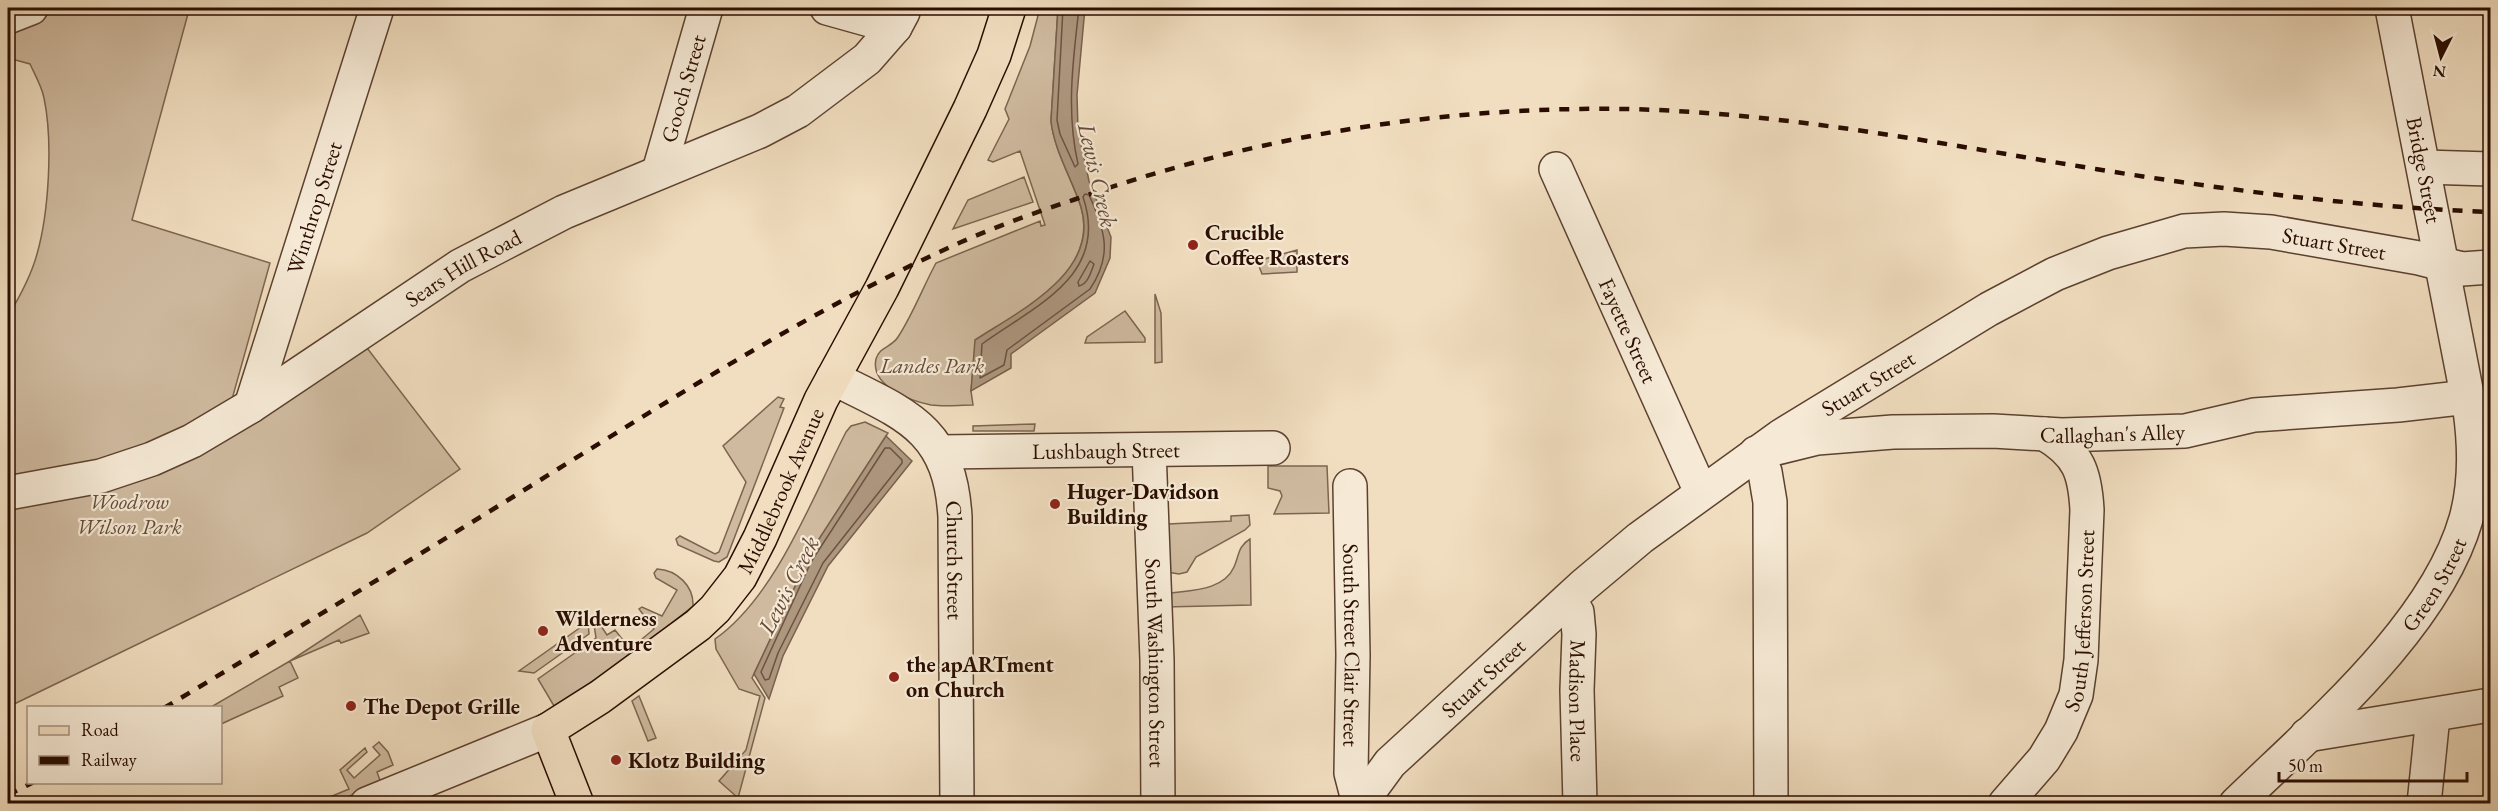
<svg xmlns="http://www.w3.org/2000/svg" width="2498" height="811" font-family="'EB Garamond',serif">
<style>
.green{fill:#cfba9f;stroke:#7c6450;stroke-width:1.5}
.water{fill:#ad977f;stroke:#79604c;stroke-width:1.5}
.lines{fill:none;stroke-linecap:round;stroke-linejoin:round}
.shore{stroke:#6c5240;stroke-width:1.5}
.minor-casing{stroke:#5c4130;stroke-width:36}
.major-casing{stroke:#2a0d00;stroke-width:36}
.minor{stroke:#f6ead6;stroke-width:33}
.major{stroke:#f1dec0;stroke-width:33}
.rail{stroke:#2a0d00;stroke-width:4.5;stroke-dasharray:10 10;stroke-linecap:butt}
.poi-dot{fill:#8f2418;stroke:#f6ead6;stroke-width:2}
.labels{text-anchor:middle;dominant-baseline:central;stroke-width:4.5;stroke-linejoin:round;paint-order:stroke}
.street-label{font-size:22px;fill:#2a0d00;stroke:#f6ead6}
.poi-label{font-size:22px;font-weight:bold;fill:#2a0d00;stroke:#f6ead6;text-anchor:start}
.park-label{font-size:22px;font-style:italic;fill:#644a38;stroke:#f6ead6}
.water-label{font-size:24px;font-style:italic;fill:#654b39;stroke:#f6ead6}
</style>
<rect width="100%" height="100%" fill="#f1dec0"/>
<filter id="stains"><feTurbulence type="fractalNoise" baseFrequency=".00333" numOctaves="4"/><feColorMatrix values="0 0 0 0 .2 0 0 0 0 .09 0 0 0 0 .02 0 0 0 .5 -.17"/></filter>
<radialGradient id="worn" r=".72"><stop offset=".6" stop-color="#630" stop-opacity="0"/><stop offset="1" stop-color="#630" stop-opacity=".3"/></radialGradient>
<path class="green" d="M49,8H182L189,10L132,220L270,263L222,435L364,344L460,469L367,533L8,707V316C19,298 31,276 37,254C49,212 53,141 44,98C42,87 35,75 30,64L8,58V33L46,15Z
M1040,8H1058L1051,121C1054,150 1072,179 1081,207C1100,273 1020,311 976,340L971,391L973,405C959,405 945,407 931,405C911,401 870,386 876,359C879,347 892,347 898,337C913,314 923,287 936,263L1040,221L1041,226L1045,225L1020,151L993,162L988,160L1009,119L1005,109L1030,46Z
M1024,177L1033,202L953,229L968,200Z
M1297,250V272L1262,274L1257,261Z
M1155,294L1161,313L1162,362L1155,363Z
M1125,311L1145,338V342L1085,343L1087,337Z
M778,397L784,399L780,407L784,408L727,557L719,562L714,561L678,545L676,539L680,536L715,554L719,552L746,482L723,446Z
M865,422L888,433L806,559L799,578L752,678L765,698L738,798L719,781L746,750L760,696L739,689L716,649L715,639C776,596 812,498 846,432L851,426Z
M1035,424L1034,431H973V426Z
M1268,466H1327L1329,513L1274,514L1282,496L1280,491L1268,488Z
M1249,515L1250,525L1245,530L1196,557L1187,572L1179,574L1167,572L1168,524L1231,521V516Z
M1250,539L1251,605L1165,607V594C1187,590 1223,592 1234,567C1239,556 1238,546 1250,539Z
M657,569C677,570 694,586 693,606L623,662L554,706L538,679L596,638L593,618L595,617L607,635L615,630L630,649L654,629L639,609L642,607L662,616L677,590L656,578L654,573Z
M360,615L369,633L341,643L339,640L290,661L298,678L279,687L283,696L221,724L220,708L211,707L290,661Z
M588,622L589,634L534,673L519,671Z
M639,696L656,738L648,741L632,701Z
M379,742L388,752L393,765L377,772L381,783L333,803L313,804L349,789L340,770L365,748L367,752L347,770L354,778L380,755L373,747Z"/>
<path class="water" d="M1058,8H1085L1077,95L1078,130L1089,181L1111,237L1110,258L1095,293L1011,354V368L971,391L975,340C1019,311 1101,272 1081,207C1072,179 1054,150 1051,121Z
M886,436L912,461L828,566L783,656L769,699L754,674L799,578L806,559Z"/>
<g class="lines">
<path class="shore" d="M1063,8L1057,120L1060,134L1075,167L1078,164C1066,112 1073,60 1079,8
M1085,194L1089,195C1105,230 1113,255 1090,289L1007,350L1004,365L980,378L982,344C1034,306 1110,276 1083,197Z
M1090,261L1094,264C1091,272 1088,284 1079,286L1078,282Z
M885,448H890L902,460V463L823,563L778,653L769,679L765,680L761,672L811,562Z"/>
<g class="minor-casing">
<g id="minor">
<path d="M827,8L895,27"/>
<path d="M8,17L31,8"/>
<path d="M2424,167L2490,169"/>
<path id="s1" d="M1556,169L1701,492"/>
<path id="s2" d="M659,171L706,8"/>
<path id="s3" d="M833,378C904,414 950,427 955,517L957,804"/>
<path id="s4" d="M251,406L377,8"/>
<path id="s5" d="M1149,450L1157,660L1158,804"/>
<path id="s6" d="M940,452L1273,448"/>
<path id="s7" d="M1350,486L1353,655L1351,773L1359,804"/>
<path id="s8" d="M8,493L101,476L152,459L192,441L251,406L460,266L564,212L760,131L798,111L867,59L895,27L903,12"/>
<path id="s9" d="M1568,600L1577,612L1579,634L1577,690L1580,804"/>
<path d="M2307,735L2490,705"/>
<path d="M367,804L548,730"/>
<path id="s10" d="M1360,804L1390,763L1584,585L1640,538L1781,436L1989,309L2055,274L2108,253L2184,231L2224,229L2271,232L2419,258L2462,269L2490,267"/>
<path id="s11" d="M1771,804L1770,502L1765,472L1756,453L1817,438L1893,432L1993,431L2062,435L2185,431L2254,415L2398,405L2468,397"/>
<path id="s12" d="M2005,804L2044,759L2061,731L2076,695L2081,660L2087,510C2085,473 2079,454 2045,434"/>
<path id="s13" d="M2236,804C2315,727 2435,627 2466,519C2476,483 2475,446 2470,410L2392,8"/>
<path d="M2424,804L2433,716"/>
</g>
</g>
<g class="major-casing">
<g id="major">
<path id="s14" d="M577,804L548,730L600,697L698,625L715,609L740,577L760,538L821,400L882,288L970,109L994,55L1009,8"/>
</g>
</g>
<use href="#minor" class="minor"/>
<use href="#major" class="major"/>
<path class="rail" d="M164,708C296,629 428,550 558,469C689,388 819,306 959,243C997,226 1037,212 1076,199C1252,137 1439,106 1626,109C1813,113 1996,156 2181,182C2283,197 2387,208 2490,212
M8,795L34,782"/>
</g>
<g class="poi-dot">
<circle cx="1193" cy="245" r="6"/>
<circle cx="1055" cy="504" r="6"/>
<circle cx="543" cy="631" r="6"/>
<circle cx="894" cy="677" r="6"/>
<circle cx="351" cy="706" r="6"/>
<circle cx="616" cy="760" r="6"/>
</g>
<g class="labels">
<g class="street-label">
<text stroke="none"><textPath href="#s2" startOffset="86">Gooch Street</textPath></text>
<text transform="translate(2424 170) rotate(79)">Bridge Street</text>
<text stroke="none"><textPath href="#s4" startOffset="208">Winthrop Street</textPath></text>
<text stroke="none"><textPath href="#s10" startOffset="1167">Stuart Street</textPath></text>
<text stroke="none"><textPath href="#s8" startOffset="514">Sears Hill Road</textPath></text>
<text stroke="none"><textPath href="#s1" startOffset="177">Fayette Street</textPath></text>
<text stroke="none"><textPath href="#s10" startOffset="663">Stuart Street</textPath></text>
<text stroke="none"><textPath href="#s11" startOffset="712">Callaghan's Alley</textPath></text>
<text stroke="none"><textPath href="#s6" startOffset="166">Lushbaugh Street</textPath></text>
<text stroke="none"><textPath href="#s14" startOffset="422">Middlebrook Avenue</textPath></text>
<text stroke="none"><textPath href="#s3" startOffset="242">Church Street</textPath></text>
<text stroke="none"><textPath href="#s13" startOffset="297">Green Street</textPath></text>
<text stroke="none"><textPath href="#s12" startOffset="206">South Jefferson Street</textPath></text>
<text stroke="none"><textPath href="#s7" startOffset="159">South Street Clair Street</textPath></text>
<text stroke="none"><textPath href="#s5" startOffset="213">South Washington Street</textPath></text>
<text stroke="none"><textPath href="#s10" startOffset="177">Stuart Street</textPath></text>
<text stroke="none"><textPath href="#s9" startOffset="104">Madison Place</textPath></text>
</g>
<g class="poi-label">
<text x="1205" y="232">Crucible<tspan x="1205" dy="25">Coffee Roasters</tspan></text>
<text x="1067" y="491">Huger-Davidson<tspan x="1067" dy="25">Building</tspan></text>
<text x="555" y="618">Wilderness<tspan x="555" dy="25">Adventure</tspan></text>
<text x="906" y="664">the apARTment<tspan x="906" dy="25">on Church</tspan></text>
<text x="363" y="706">The Depot Grille</text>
<text x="628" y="760">Klotz Building</text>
</g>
<g class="park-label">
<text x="932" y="365">Landes Park</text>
<text x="129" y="501">Woodrow<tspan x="129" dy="25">Wilson Park</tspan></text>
</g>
<g class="water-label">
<text transform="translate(1098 175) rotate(77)">Lewis Creek</text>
<text transform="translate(788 585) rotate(-63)">Lewis Creek</text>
</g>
</g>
<rect width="2498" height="811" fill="none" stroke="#f1dec0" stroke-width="30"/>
<rect x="9" y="9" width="2480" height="793" fill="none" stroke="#2a0d00" stroke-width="3"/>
<rect x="15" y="15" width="2468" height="781" fill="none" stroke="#2a0d00" stroke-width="1.5"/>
<rect x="27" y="706" width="195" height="78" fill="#f6ead6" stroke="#a49280" stroke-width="1.5"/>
<rect x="39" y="726" width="30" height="9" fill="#f1dec0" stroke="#a49280" stroke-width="1.5"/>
<text x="81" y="736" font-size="18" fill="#2a0d00">Road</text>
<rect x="39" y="756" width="30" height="9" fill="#2a0d00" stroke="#a49280" stroke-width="1.5"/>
<text x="81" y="766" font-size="18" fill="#2a0d00">Railway</text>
<g transform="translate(2441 57) rotate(186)" stroke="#f6ead6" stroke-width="4.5" paint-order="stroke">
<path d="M0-4.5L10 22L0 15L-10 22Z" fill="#2a0d00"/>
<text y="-9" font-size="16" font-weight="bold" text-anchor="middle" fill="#2a0d00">N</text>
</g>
<path d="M2279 772v9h188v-9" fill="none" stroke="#2a0d00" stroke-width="3"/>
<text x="2288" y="772" font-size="18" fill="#2a0d00" stroke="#f6ead6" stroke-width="4.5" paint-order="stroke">50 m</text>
<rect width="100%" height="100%" filter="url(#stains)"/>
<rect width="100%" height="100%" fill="url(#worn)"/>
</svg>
